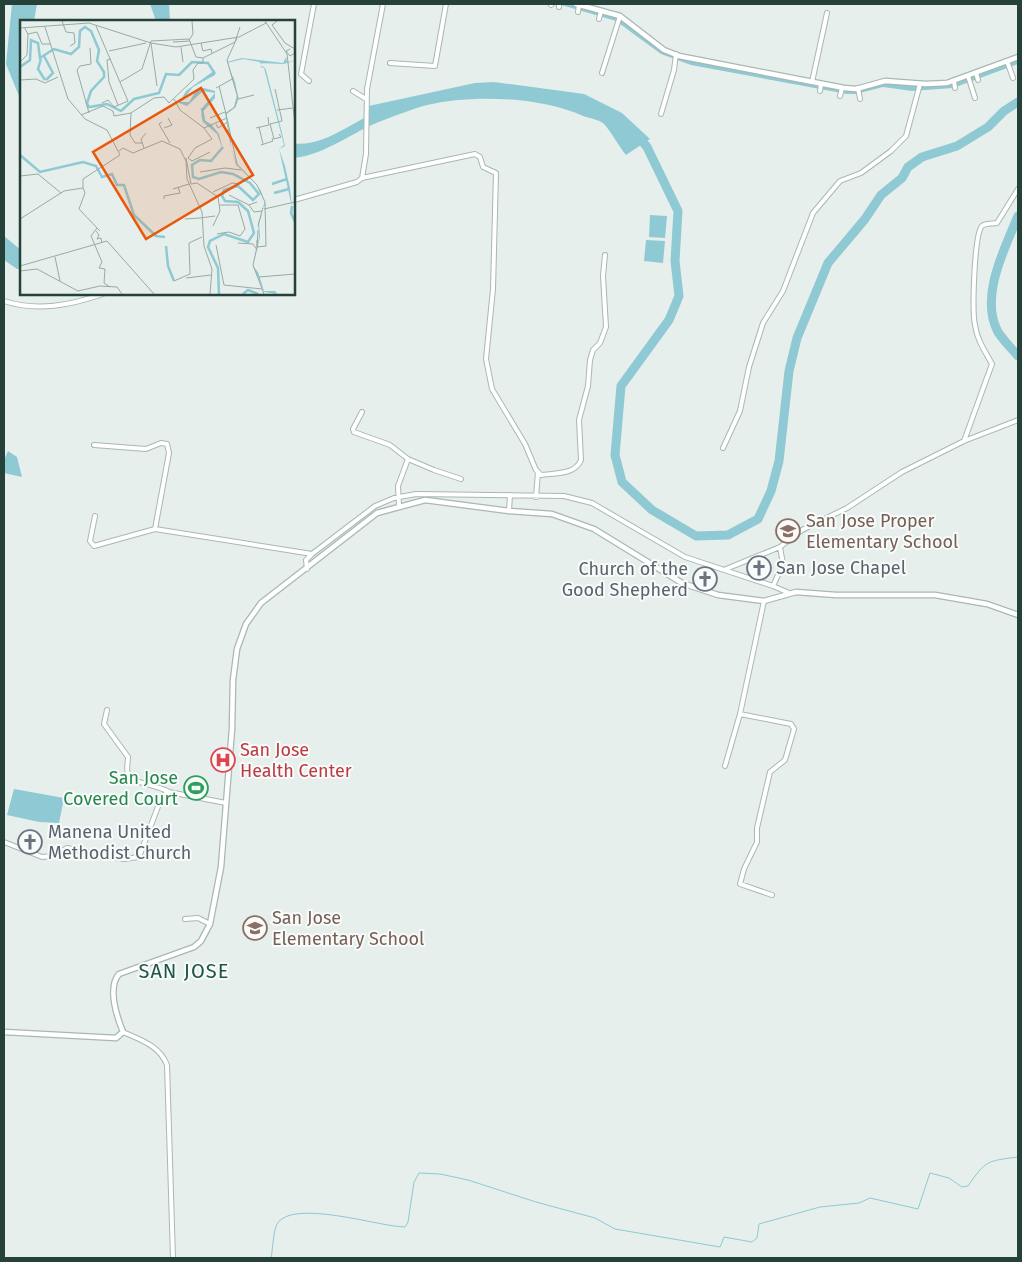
<svg xmlns="http://www.w3.org/2000/svg" width="1022" height="1262" font-family="'Fira Sans',sans-serif">
<style>
.water{fill:#8ec9d4}
.lines{fill:none;stroke-linecap:round;stroke-linejoin:round}
.stream{stroke:#8ec9d4;stroke-width:1}
.river{stroke:#8ec9d4;stroke-width:9}
.minor-casing{stroke:#a8b8b2;stroke-width:6}
.tertiary-casing{stroke:#a8b8b2;stroke-width:7}
.minor{stroke:#fff;stroke-width:4}
.tertiary{stroke:#fff;stroke-width:4.5}
.labels{text-anchor:middle;dominant-baseline:central;stroke-width:4;stroke-linejoin:round;paint-order:stroke}
.education-label{font-size:18px;fill:#785e54;stroke:#f7fbf9;text-anchor:start}
.worship-label{font-size:18px;fill:#5b616d;stroke:#f7fbf9;text-anchor:start}
.health-label{font-size:18px;fill:#be3a42;stroke:#f7fbf9;text-anchor:start}
.leisure-label{font-size:18px;fill:#27864d;stroke:#f7fbf9;text-anchor:end}
.quarter-label{font-size:20px;letter-spacing:1px;fill:#1f5548;stroke:#f7fbf9}
.inset-river{fill:none;stroke:#8ec9d4;stroke-width:2.5}
.inset-road{fill:none;stroke:#98aaa4;stroke-width:1}
.view{fill:#e8590c;fill-opacity:0.15;stroke:#e8590c;stroke-width:2.5}
.inset-edge{fill:none;stroke:#24423a;stroke-width:2.5}
</style>
<rect width="100%" height="100%" fill="#e6efeb"/>
<path class="water" d="M12,4H37L34,21H21V101L6,64Z
M150,4H169L170,21H156Z
M558,4H569L617,18L662,50L844,90H857L882,83L946,85L1018,59V64L953,88L912,91L883,87L856,94H847L691,65L661,54L616,21Z
M494,82L584,94L622,113L650,139L626,155C620,148 610,130 604,124C600,120 589,118 583,116C541,97 472,94 427,105C412,109 397,115 384,120C352,131 328,154 294,158V148C320,151 345,133 368,121L364,107L475,83Z
M650,215L667,216L665,238L649,237Z
M4,236L21,250V269H17L4,260Z
M646,240L665,241L663,263L644,261Z
M8,451L17,457L22,477L4,473V460Z
M14,789L64,798L59,823L39,822L7,815Z"/>
<g class="lines">
<path class="stream" d="M271,1258C273,1249 273,1232 277,1224C292,1198 380,1227 405,1227L408,1222L414,1182L419,1173L440,1174L468,1180L536,1202L595,1218L615,1229L720,1247L724,1237L752,1242L757,1238L759,1224L820,1207L859,1203L870,1198L918,1209L930,1173L949,1178L962,1187L968,1186C986,1160 987,1161 1018,1157"/>
<path class="river" d="M637,135L647,147L678,211L675,261L679,296L669,320L621,386L615,455L622,482L652,510L696,536L728,535L758,519L771,491L779,461L789,371L797,338L828,263L865,219L881,195L902,178L908,167L922,157L957,146L988,127L1004,111L1018,102
M294,148C323,151 349,130 374,118
M1018,216C1005,248 979,297 998,332C1003,340 1012,349 1018,356"/>
<g class="minor-casing">
<path id="minor" d="M551,5L552,4
M559,7V4
M578,12L579,5
M599,19L601,11
M1007,61L1013,78
M390,63L435,66L446,4
M602,73L620,16
M976,73L978,80
M968,76L975,98
M309,81L301,74L314,4
M954,81L955,88
M812,82L827,13
M858,88L860,99
M353,91L366,99
M820,91L821,84
M840,96L842,88
M661,114L674,70L676,54
M362,178L475,154L480,157L483,167L496,173L493,289L486,359L492,389L525,444L536,470L541,475C555,473 575,475 581,460L579,420L588,386L590,360L593,350L600,343L606,327L603,276L605,255
M294,200L357,182L362,178L366,154L367,89L383,4
M4,301C37,312 71,305 103,294
M362,412L353,429L354,432L390,445L408,459L434,470L461,479
M964,441L992,364C985,351 977,340 975,325C972,311 974,235 982,226C985,223 993,224 997,223L1018,189
M94,445L146,449L161,443L167,444L169,453L155,529
M723,448L740,411L749,367L763,323L783,291L813,213L840,181L861,173L891,151L906,136L920,84
M536,497L538,472
M399,506L398,486L408,459
M509,511L510,495
M95,516L90,541L94,546L155,529L312,554
M307,569L306,560L312,554L375,506L394,498L416,494L564,496L592,503L685,557L773,586
M726,569L780,547
M789,593L773,586L783,564L780,547L802,530L847,508L902,472L964,441L1018,420
M107,710L104,724L128,757C128,762 126,769 128,774C132,784 159,785 169,792L226,803
M740,714L791,724L794,729L785,760L770,772L757,828V842L744,869L740,884L772,895
M725,766L740,714L764,601
M4,842L42,857L53,856L67,848L124,859L139,857L162,796L169,792
M185,919L198,918L210,924
M123,1032C141,1040 160,1046 167,1065L173,1258"/>
</g>
<g class="tertiary-casing">
<path id="tertiary" d="M576,4L620,16L664,50L679,56L844,88L856,89L885,81L926,84L947,83L1018,57
M4,1032L116,1038L123,1032C117,1017 107,988 119,974L194,947L201,941L210,924L221,867L232,729L233,680L237,649L246,624L261,603L377,513L425,500L509,511L552,514L594,529L682,583L718,595L764,601L796,592L836,595H935L987,604L1018,615"/>
</g>
<use href="#minor" class="minor"/>
<use href="#tertiary" class="tertiary"/>
</g>
<defs>
<g id="school-ring" transform="scale(1.25)"><circle r="9.5" fill="#f7fbf9" stroke="#8d6e63" stroke-width="1.5"/><path d="M0-5L7-2L0 1L-7-2ZM-4 1L0 2.5L4 1V4Q0 6-4 4Z" fill="#8d6e63"/></g>
<g id="church-ring" transform="scale(1.25)"><circle r="9.5" fill="#f7fbf9" stroke="#6b7280" stroke-width="1.5"/><path d="M-1.2-6h2.4v3.5h3.3v2.4h-3.3V6h-2.4V-.1h-3.3v-2.4h3.3Z" fill="#6b7280"/></g>
<g id="hospital-ring" transform="scale(1.25)"><circle r="9.5" fill="#f7fbf9" stroke="#e0444e" stroke-width="1.5"/><path d="M-5-5h3v3.5h4V-5h3V5h-3V1.5h-4V5h-3Z" fill="#e0444e"/></g>
<g id="stadium-ring" transform="scale(1.25)"><circle r="9.5" fill="#f7fbf9" stroke="#2e9e5b" stroke-width="1.5"/><path d="M0-5a6.5 5 0 1 0 0 10a6.5 5 0 1 0 0-10ZM-3.5-1.8h7v3.6h-7Z" fill="#2e9e5b"/></g>
</defs>
<g fill-rule="evenodd">
<use href="#school-ring" x="788" y="531"/>
<use href="#church-ring" x="759" y="568"/>
<use href="#church-ring" x="705" y="579"/>
<use href="#hospital-ring" x="223" y="760"/>
<use href="#stadium-ring" x="196" y="788"/>
<use href="#church-ring" x="30" y="842"/>
<use href="#school-ring" x="255" y="928"/>
</g>
<g class="labels">
<g class="education-label">
<text x="806" y="521">San Jose Proper<tspan x="806" dy="21">Elementary School</tspan></text>
<text x="272" y="918">San Jose<tspan x="272" dy="21">Elementary School</tspan></text>
</g>
<g class="worship-label">
<text x="776" y="568">San Jose Chapel</text>
<text x="688" y="569" text-anchor="end">Church of the<tspan x="688" dy="21">Good Shepherd</tspan></text>
<text x="48" y="832">Manena United<tspan x="48" dy="21">Methodist Church</tspan></text>
</g>
<g class="health-label">
<text x="240" y="750">San Jose<tspan x="240" dy="21">Health Center</tspan></text>
</g>
<g class="leisure-label">
<text x="178" y="778">San Jose<tspan x="178" dy="21">Covered Court</tspan></text>
</g>
<g class="quarter-label">
<text x="184" y="971">SAN JOSE</text>
</g>
</g>
<g transform="translate(20 20)">
<rect width="275" height="275" fill="#e6efeb"/>
<path d="M266,37L267,42L275,41L263,44L240,43L241,46L244,47L246,50L262,113L265,126L259,129L265,146L270,168L272,187L259,129L264,125L244,48L241,47L240,42L223,39L207,43L215,62L218,77L215,87L206,94L211,121V128L217,145L236,164L241,171L245,182V185L242,189V195L239,203L240,217L233,246L238,252L244,271H255L256,272L257,274L244,272L233,246L239,217L238,203L242,194V189L245,182L237,165L216,145L211,128L205,93L214,87L217,75L207,42L222,38L263,43ZM195,50V55L173,67L161,82H169L176,71L184,68L195,71V78L181,94L184,101L191,104L199,114L203,130L197,114L183,102L181,95L183,87L195,73L183,71L167,86L159,83L166,71Z" fill="#8ec9d4"/>
<path class="inset-river" d="M24,36L33,53L26,60M21,39L18,49L25,60M0,47L10,40L11,20L18,23L20,38L34,29L51,34L59,27L60,11L65,7L71,11L79,30L77,41L84,52V57L71,71L67,83L69,87L87,84L101,91L114,79L139,73L146,54L159,55L172,42L188,43L195,54M182,88L184,101L192,107M0,135L20,152L63,142L76,146L82,157L92,154L97,165H104L114,195L136,216L145,217M252,164L267,159M254,173L269,169M272,186L271,193L275,202M146,226L148,246L154,261M199,274L198,248L188,227L190,221L204,214L228,222L234,213L228,191L218,182L205,181L202,176L204,170L218,166L233,180L239,174L230,163L213,154L201,152L179,159L173,157L172,145L180,140L191,141L203,127M223,274L228,270L238,274"/>
<path class="inset-road" d="M42,1L46,12L54,13L55,23L50,26M245,1L267,34L275,104M257,1L252,5L265,23L275,29M76,6L108,81L94,87L88,80L82,83M0,8L69,3L131,23L156,27L219,17L246,3M8,14L17,12L22,24H30M217,18L207,40L218,78L215,87L206,94L217,144L237,165L245,182L246,226L237,227L233,245L244,274M169,20L173,14L172,1M153,22L170,21M131,23L137,66M181,23L183,31L191,29L192,33M161,27L163,42M270,29L266,31L270,36L275,33M89,31L126,23M91,39L87,40L89,62L98,85M0,42L7,35L8,14L4,7M0,60L16,59L25,63L38,57M100,62L122,49L131,21L169,19L176,37L183,38L215,22L220,7M199,66L206,94M196,68L214,58M255,69L262,101L250,104L254,119L261,117L259,114M154,79L160,90L184,108L207,98M218,79L234,75M257,90L273,88M69,93L57,50L60,46L71,44L70,28M61,95L83,86L93,91L94,96L111,93M190,98L205,92M142,102L139,104L150,123M196,104L198,108L208,102M239,107L243,124M144,108L152,105L148,98M184,108L192,119L175,128L168,138L172,141L190,132M236,108L249,105L248,97M122,123H115L110,115L111,93L134,78L144,77L149,83L174,59L173,50L178,43H183V38M241,125L253,121L252,118M124,128L121,119L126,113M99,131L103,128L113,133L142,121L160,129L166,141L167,159L182,192L184,226L192,249L190,274M166,138L171,164M180,152L205,148L221,150M0,156L18,154L41,173M171,164L177,163L198,177L200,191L193,206M63,168L65,173L59,189L80,211M153,169L169,164M193,172L212,163L218,164M209,175L229,185M144,179V176L160,173L158,167M237,182L229,185L234,192L242,191L243,188M244,189L275,182M180,198L195,196M0,199L44,171L63,168V159L100,135L87,110L65,99L48,79L25,7M165,199L180,198M238,206L242,191M77,208L71,216L82,242L79,248L85,249L84,263L90,267M76,211L79,215L77,219L81,218L82,223M197,214L209,212L220,216L225,209L218,185H200M237,220V227L238,210M218,223L233,224L237,230M196,225L204,265L242,269M35,237L40,261M0,246L87,221L134,274M0,251L17,249L58,271L80,266L97,267L102,274M239,257L275,254M166,258L191,255M154,261L170,254L169,223L182,217"/>
<path class="view" d="M181,68L233,155L126,219L73,132Z"/>
<rect width="275" height="275" class="inset-edge"/>
</g>
<rect width="1022" height="1262" fill="none" stroke="#24423a" stroke-width="10"/>
</svg>
